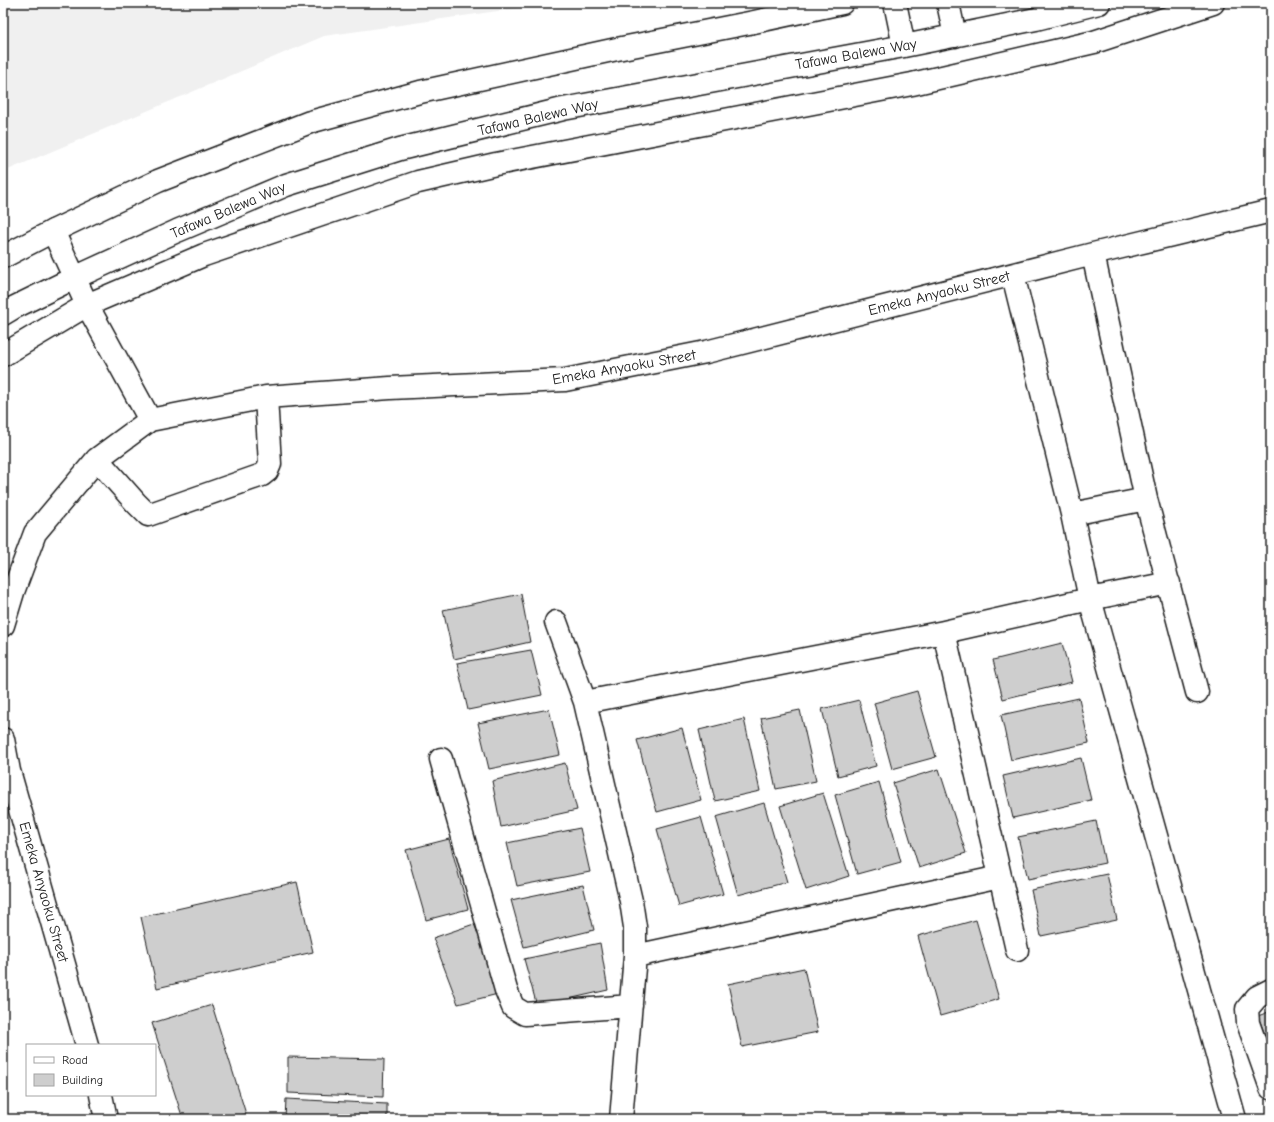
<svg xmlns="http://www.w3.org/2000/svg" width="1274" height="1122" font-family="'Comic Neue',sans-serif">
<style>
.built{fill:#f0f0f0}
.building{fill:#cecece;stroke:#1c1c1c}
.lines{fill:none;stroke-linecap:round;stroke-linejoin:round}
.minor-casing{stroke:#1c1c1c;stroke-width:25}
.major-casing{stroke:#1c1c1c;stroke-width:25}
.minor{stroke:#fff;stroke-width:22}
.major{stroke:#fff;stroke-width:22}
.labels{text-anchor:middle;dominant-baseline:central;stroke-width:3;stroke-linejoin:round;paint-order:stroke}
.street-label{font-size:15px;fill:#1c1c1c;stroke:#fff}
</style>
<rect width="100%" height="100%" fill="#fff"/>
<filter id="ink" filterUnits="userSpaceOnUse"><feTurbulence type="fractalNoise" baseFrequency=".025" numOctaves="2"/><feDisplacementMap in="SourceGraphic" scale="8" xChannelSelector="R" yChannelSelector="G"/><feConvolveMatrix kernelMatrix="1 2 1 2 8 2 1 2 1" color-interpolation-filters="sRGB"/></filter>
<g filter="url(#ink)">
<path class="built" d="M3,3H553L324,36L3,172Z"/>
<path class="building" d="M521,594L530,642L454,659L443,610Z
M1062,643L1072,682L1003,699L993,660Z
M531,650L542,695L468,710L457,663Z
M917,691L936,757L892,769L874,703Z
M1079,698L1089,743L1011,760L1001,715Z
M859,700L876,766L838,776L822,709Z
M549,709L560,755L489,769L478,723Z
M800,710L816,781L776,789L761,718Z
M744,719L760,791L715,801L699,730Z
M682,728L701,800L657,812L637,740Z
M1081,758L1091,800L1013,818L1003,776Z
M565,763L577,810L501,827L492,781Z
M939,769L966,853L919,868L893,783Z
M879,782L901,862L857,874L835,795Z
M823,793L849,876L806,890L780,806Z
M764,803L787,882L738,895L716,817Z
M701,817L723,894L679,906L657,829Z
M1096,821L1105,863L1028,879L1018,837Z
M580,828L590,872L517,886L507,843Z
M449,839L468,909L426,920L406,850Z
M1107,874L1117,920L1041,936L1031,890Z
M297,882L313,952L157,988L141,917Z
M583,885L594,930L524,947L511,900Z
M976,920L999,999L940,1016L918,936Z
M474,924L502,993L458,1004L433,938Z
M600,943L608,990L537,1006L524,959Z
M804,968L818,1032L742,1047L728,984Z
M212,1005L246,1114L230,1119H183L152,1023Z
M1271,1011V1051L1258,1016Z
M288,1057L384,1059L383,1097L288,1093Z
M286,1099L387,1104V1119H285Z"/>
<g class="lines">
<g class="minor-casing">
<path id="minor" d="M53,231L87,305L150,420
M1093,254L1146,499L1197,692
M1013,275L1072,514L1090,599L1235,1119
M3,355L87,305L204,255L418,182L496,164L912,84L1094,42L1213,3
M97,459L136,503L148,515L262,475L267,471L270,464L266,397
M1072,514L1146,499
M556,622L585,702L631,901L635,927V956L621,1119
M3,625L13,592L35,533L97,459L150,420L266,397L390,388L565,380L706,352L1093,254L1271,211
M944,632L1017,950
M585,702L944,632L1090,599L1169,583
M3,739L9,771L87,1045
M441,759L506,990L513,1007L525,1014L631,1006
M635,956L1000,877
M1271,990L1257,997L1247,1009L1248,1023L1271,1088
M101,1095L106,1119"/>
</g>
<g class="major-casing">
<path id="major" d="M895,3L904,46
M948,3L955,36
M3,257L53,231L158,181L310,122L420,92L617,49L754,22L842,3
M3,314L13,308L74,278L177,231L286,185L400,149L563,109L904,46L1036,19L1099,3"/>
</g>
<use href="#minor" class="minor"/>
<use href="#major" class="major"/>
</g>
</g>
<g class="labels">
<g class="street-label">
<text transform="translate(856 54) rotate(-10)">Tafawa Balewa Way</text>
<text transform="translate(538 117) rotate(-13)">Tafawa Balewa Way</text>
<text transform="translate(228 210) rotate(-23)">Tafawa Balewa Way</text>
<text transform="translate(939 293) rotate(-14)">Emeka Anyaoku Street</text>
<text transform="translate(624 367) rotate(-10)">Emeka Anyaoku Street</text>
<text transform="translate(44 892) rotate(74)">Emeka Anyaoku Street</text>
</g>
</g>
<rect width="1274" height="1122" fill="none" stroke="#fff" stroke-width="16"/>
<rect x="8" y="8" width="1258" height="1106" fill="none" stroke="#1c1c1c" stroke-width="1.5" filter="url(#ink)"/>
<rect x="26" y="1044" width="130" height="52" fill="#ffffff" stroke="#a4a4a4"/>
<rect x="34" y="1057" width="20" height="6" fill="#ffffff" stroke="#a4a4a4"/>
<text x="62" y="1064" font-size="12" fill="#1c1c1c">Road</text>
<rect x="34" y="1074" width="20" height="12" fill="#cecece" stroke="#a4a4a4"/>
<text x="62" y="1084" font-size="12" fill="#1c1c1c">Building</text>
</svg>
